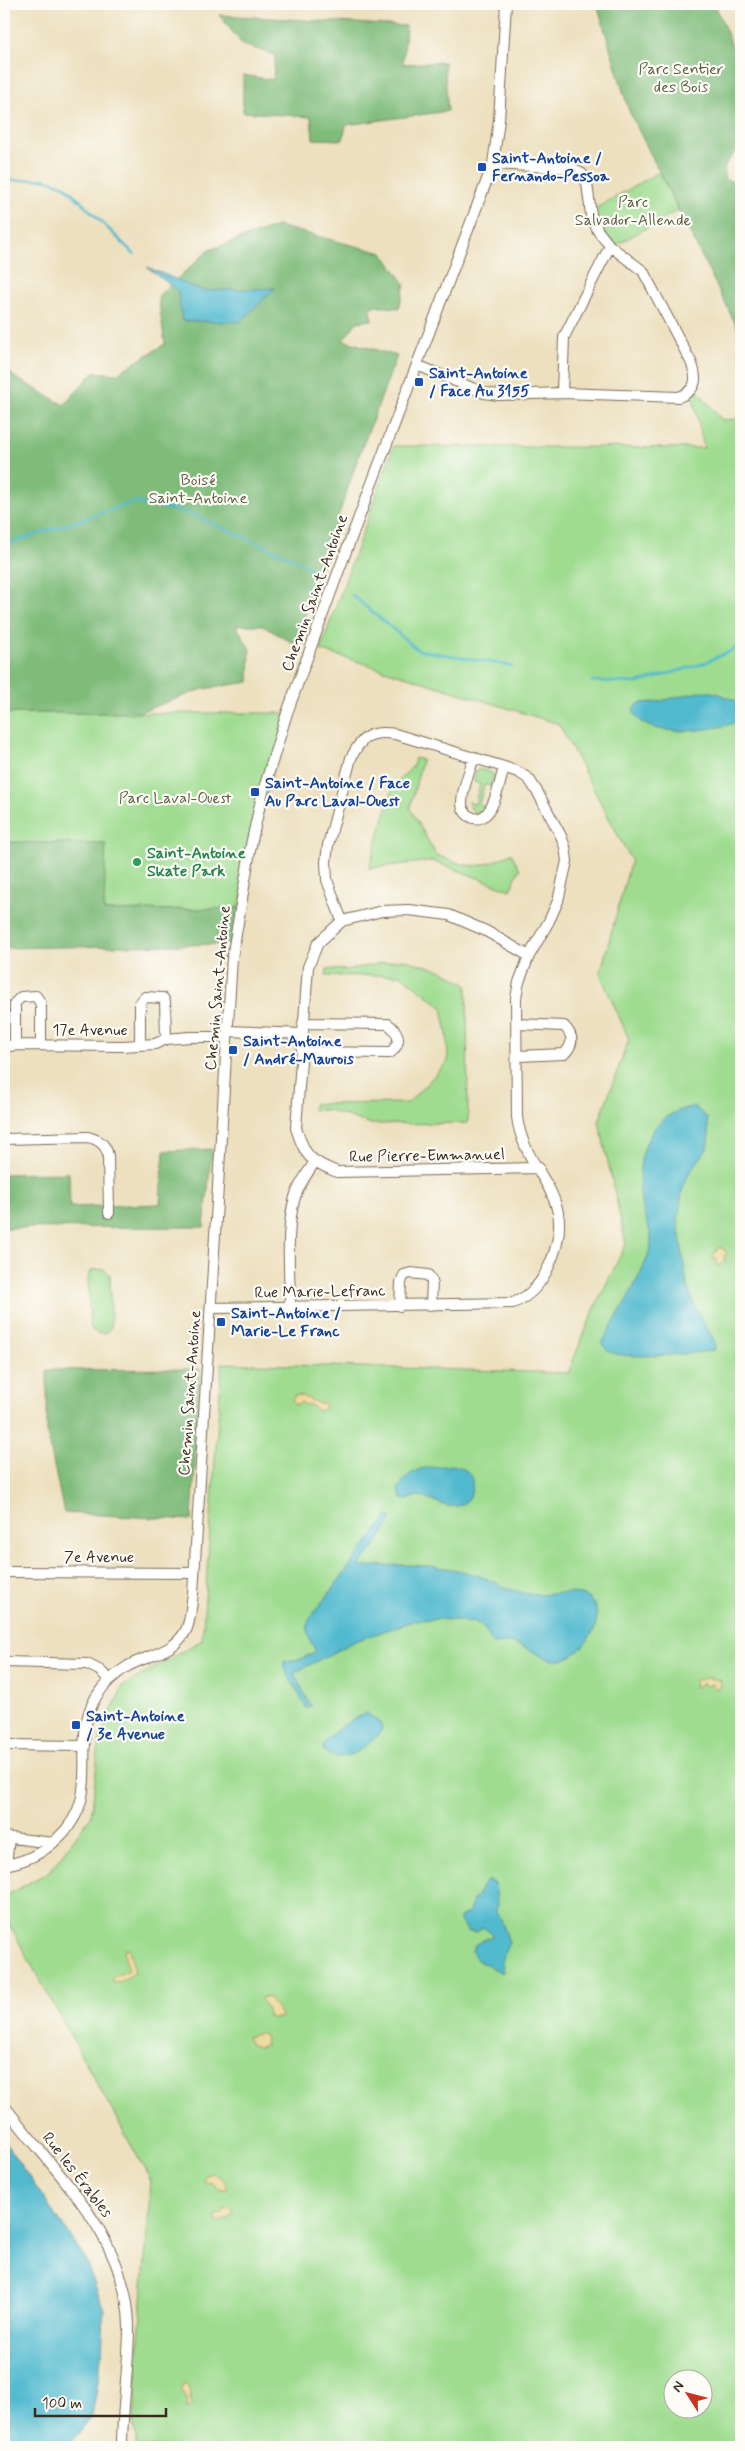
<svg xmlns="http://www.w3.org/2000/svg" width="745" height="2451" font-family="Mynerve,sans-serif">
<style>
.green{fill:#9fdc90;stroke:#6d8357;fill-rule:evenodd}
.forest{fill:#7fbc7a;stroke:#5d734c}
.sand{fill:#eeda9e;stroke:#94825e}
.water{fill:#51bacf;stroke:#467276}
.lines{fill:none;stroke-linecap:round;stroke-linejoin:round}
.stream{stroke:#51bacf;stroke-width:2.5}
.minor-casing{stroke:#796a56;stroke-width:12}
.minor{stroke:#fff;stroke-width:10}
.transit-dot{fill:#1a4fb4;stroke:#fdfcf7;stroke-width:2}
.leisure-dot{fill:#2e9e5b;stroke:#fdfcf7;stroke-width:2}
.labels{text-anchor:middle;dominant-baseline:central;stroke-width:4.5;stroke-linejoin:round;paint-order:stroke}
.park-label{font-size:16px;fill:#595f40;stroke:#fdfcf7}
.transit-label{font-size:16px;font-weight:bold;fill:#164399;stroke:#fdfcf7;text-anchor:start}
.street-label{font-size:16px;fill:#3b2a1e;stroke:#fdfcf7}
.leisure-label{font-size:16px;font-weight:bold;fill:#27864d;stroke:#fdfcf7;text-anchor:start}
</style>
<rect width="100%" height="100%" fill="#fdfcf7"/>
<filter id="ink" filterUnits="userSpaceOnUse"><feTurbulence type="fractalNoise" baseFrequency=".02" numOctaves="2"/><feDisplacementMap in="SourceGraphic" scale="10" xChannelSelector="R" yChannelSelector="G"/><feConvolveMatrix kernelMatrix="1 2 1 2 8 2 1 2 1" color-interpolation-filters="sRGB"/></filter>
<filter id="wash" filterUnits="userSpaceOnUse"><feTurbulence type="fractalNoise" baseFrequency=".0096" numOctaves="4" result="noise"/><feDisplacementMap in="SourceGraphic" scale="20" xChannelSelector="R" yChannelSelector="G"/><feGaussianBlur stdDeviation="1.12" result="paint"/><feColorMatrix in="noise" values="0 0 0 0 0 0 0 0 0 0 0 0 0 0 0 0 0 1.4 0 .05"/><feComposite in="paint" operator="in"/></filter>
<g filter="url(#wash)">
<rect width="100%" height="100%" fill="#ede0bf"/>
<path class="green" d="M659,172L678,210L613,247L591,211Z
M697,390L722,420L741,419V2447H136L134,2425L139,2340L151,2181L4,1915V1897L50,1871L91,1816L100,1736L123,1686L202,1640L222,1363L568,1373L595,1307L626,1244L599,1121L629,1039L600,974L631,860L559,724L320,650L394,446L704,448L692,393ZM672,2378H702V2408H672Z
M4,713H287L239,908L104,911L105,844L4,842Z
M415,758L422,760L410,808L436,855C470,868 478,871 511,853L520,869L510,890L433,861L369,868L393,786L413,766Z
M479,769L492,773L494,776L491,786L484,785L479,805L486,807L482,812L476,813L471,809L468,802L475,804L480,784L474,782L476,771Z
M403,959L443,971L467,985L468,1123L371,1124L328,1110H313V1104L408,1103L448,1061L447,1035L442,1007L401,975L326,976L327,969L346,970Z
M104,1269L110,1275L111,1327L106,1333H97L92,1330L90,1324L88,1277L92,1270Z"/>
<path class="forest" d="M597,4H715L741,68V145L725,165L724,179L735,182L741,178V335L629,111Z
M219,15L406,26L403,64L444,62L448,111L346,125L343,140L313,139L311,117L243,112V75L273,80L275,55L243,45Z
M277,226L383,253L405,284L399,308L371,306L372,320L357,322L343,340L397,356L357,461L295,644L261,625H236L250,649L249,682L203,689L137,713H4V365L14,377L64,405L94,372L116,374L165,344L158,296L209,250Z
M4,842L106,844L104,911L239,908V944L5,948Z
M212,1149L204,1227L4,1228V1174L69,1173L70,1207L160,1204L164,1151Z
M200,1369L192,1520L64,1513L47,1433V1370Z"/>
<path class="sand" d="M718,1248H723L727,1254L724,1256L725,1263H722L720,1266L716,1264L718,1260L712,1257Z
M299,1395L318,1403H324L325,1408L318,1411L311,1405H305L301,1402L295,1405L292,1400L294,1396Z
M709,1678L721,1681L720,1688L716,1689L712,1684L706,1686L703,1683L694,1687L695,1680Z
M125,1948L129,1949L135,1973L118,1983H113V1977L129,1970L124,1953Z
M262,1997L269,1998L281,2015L280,2018H269L266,2007L261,2000Z
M260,2033L266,2037L265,2045L258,2047L251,2045L247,2037Z
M213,2173L225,2181L228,2189H219L213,2183L204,2182L206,2175Z
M230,2207L234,2212C230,2218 223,2223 215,2221V2215L222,2214L224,2209Z
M184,2383L188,2385L192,2405L187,2409L186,2399L181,2389Z"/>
<path class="water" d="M147,267L203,291L275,288L240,322L182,321L178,291Z
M703,691L717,693L741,703V720C721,731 636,742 633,708L640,703L656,702Z
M690,1107H695L707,1118L709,1136L707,1149L688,1175L682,1191L678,1222L687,1285L695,1307L714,1340L715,1350C695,1354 627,1360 610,1352C607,1350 604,1346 602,1343C613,1323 650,1263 651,1243C652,1230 643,1215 641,1202C635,1161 644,1118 690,1107Z
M452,1465C471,1469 476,1478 470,1497C453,1518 437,1498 417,1496L407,1500L402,1499L398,1489C412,1464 427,1469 452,1465Z
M388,1516L392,1518C387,1528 381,1538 375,1547C370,1554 362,1558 360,1567C401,1564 440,1563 480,1576C496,1582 512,1592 529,1594C547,1597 569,1588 586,1597C598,1603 599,1619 594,1630C589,1640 576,1656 565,1659C550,1665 533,1650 519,1645C510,1642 502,1643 493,1644L484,1628L475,1622L438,1619L416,1620L353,1642L294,1673L311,1706L307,1709L284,1668V1661L301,1659L316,1651C309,1639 305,1633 309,1619Z
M367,1713L381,1724L382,1730C370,1746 341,1769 323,1750C323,1734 353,1719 367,1713Z
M489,1880L495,1883L497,1901L496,1913L501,1919L509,1942L502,1959L503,1973L477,1960L472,1951L476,1944L493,1935L483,1927L477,1932H468L460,1921V1917L470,1912L473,1900C481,1894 480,1884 489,1880Z
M4,2141L84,2256L104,2309L102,2359L92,2416L70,2444L53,2445L52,2447H4Z"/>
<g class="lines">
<path class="stream" d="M4,181L45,179L65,186L134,254
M4,545L135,502L188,513L288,556L324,575
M352,595L418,650L512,666
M592,681L637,683L702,664L741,646"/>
</g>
</g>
<g filter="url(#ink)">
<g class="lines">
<g class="minor-casing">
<path id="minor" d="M417,365L484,393L499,395L562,393L679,397C697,390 698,379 691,362L643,271L610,246L598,231L591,215L587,183L582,174L572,168L493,164
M562,393L564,337L610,246
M474,757C470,771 462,788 462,803C462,808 465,813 469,816C492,830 500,781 504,767
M529,956L486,931L449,915L409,910L382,911L342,921L318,943L308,967L296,1128C305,1157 310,1161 337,1172L539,1168
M517,1024L564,1026C574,1036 574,1044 564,1054L518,1056
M228,1031L302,1034
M15,1045V1003L21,997L36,996L41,1004V1045
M140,1045V1003L145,997L163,998L165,1002L166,1039
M4,1047L15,1045L123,1046L155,1044L166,1039L190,1037H227
M302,1052L390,1053C402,1043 400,1033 388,1024L303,1023
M4,1139L88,1137C99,1140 106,1144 108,1156L109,1213
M400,1306L401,1282L404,1275L411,1273L428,1275L432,1281L431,1305
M290,1307C290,1272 285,1232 295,1197C299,1184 307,1174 314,1163
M211,1308L513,1303C531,1296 541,1283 549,1266C582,1194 525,1178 517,1117L516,998L519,982L529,956L549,921L558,901L567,861L565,847L561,836L538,793L529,779L518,772L504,767L395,734C371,730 362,736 351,758L328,845L326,862L327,880L342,921
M4,1572L194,1573
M4,1662L87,1664L99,1670L109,1679
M4,1745L85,1746
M4,1837L53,1843
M4,1865C24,1862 43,1853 57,1839C106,1795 68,1744 96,1697C104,1684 115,1674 128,1666C149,1654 176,1653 187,1628C191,1617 191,1605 193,1594L232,958L251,845L262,795L287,713L339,570L493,164L499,120L506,4
M6,1865L9,1838
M4,2105C54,2173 127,2235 129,2326C129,2366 122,2407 122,2447"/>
</g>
<use href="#minor" class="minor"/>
</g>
</g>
<g class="transit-dot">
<rect x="477" y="162" width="10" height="10" rx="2.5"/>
<rect x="414" y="377" width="10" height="10" rx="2.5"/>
<rect x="250" y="787" width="10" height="10" rx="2.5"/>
<rect x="228" y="1045" width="10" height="10" rx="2.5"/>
<rect x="216" y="1317" width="10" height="10" rx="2.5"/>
<rect x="71" y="1720" width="10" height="10" rx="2.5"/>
</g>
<circle class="leisure-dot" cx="137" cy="862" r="5"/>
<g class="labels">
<g class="park-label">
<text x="681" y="69">Parc Sentier<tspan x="681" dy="18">des Bois</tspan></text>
<text x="633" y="202">Parc<tspan x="633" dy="18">Salvador-Allende</tspan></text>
<text x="198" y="480">Boisé<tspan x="198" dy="18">Saint-Antoine</tspan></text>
<text x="175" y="798">Parc Laval-Ouest</text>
</g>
<g class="transit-label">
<text x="492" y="158">Saint-Antoine /<tspan x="492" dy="18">Fernando-Pessoa</tspan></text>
<text x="429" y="373">Saint-Antoine<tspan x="429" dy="18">/ Face Au 3155</tspan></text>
<text x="265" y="783">Saint-Antoine / Face<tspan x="265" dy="18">Au Parc Laval-Ouest</tspan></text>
<text x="243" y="1041">Saint-Antoine<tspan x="243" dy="18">/ André-Maurois</tspan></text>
<text x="231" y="1313">Saint-Antoine /<tspan x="231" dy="18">Marie-Le Franc</tspan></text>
<text x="86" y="1716">Saint-Antoine<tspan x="86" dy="18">/ 3e Avenue</tspan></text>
</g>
<g class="street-label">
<text transform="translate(315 593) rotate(-70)">Chemin Saint-Antoine</text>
<text transform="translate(218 988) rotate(-85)">Chemin Saint-Antoine</text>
<text x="90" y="1030">17e Avenue</text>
<text transform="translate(427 1156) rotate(-1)">Rue Pierre-Emmanuel</text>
<text transform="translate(320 1292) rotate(-1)">Rue Marie-Lefranc</text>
<text transform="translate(190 1393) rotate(-86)">Chemin Saint-Antoine</text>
<text x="99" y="1557">7e Avenue</text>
<text transform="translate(77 2175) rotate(52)">Rue les Érables</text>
</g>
<g class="leisure-label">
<text x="147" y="853">Saint-Antoine<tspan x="147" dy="18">Skate Park</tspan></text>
</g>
</g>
<rect width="745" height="2451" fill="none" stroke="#fdfcf7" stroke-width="20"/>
<g transform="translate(688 2394) rotate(306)"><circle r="24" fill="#fdfcf7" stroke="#afa8a0"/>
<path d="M0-4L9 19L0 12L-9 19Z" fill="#c8321e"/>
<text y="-8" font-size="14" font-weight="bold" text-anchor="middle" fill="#3b2a1e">N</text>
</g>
<path d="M35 2408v8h131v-8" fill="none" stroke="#3b2a1e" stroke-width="2.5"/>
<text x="42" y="2408" font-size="15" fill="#3b2a1e" stroke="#fdfcf7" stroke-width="4" paint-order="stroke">100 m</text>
</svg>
